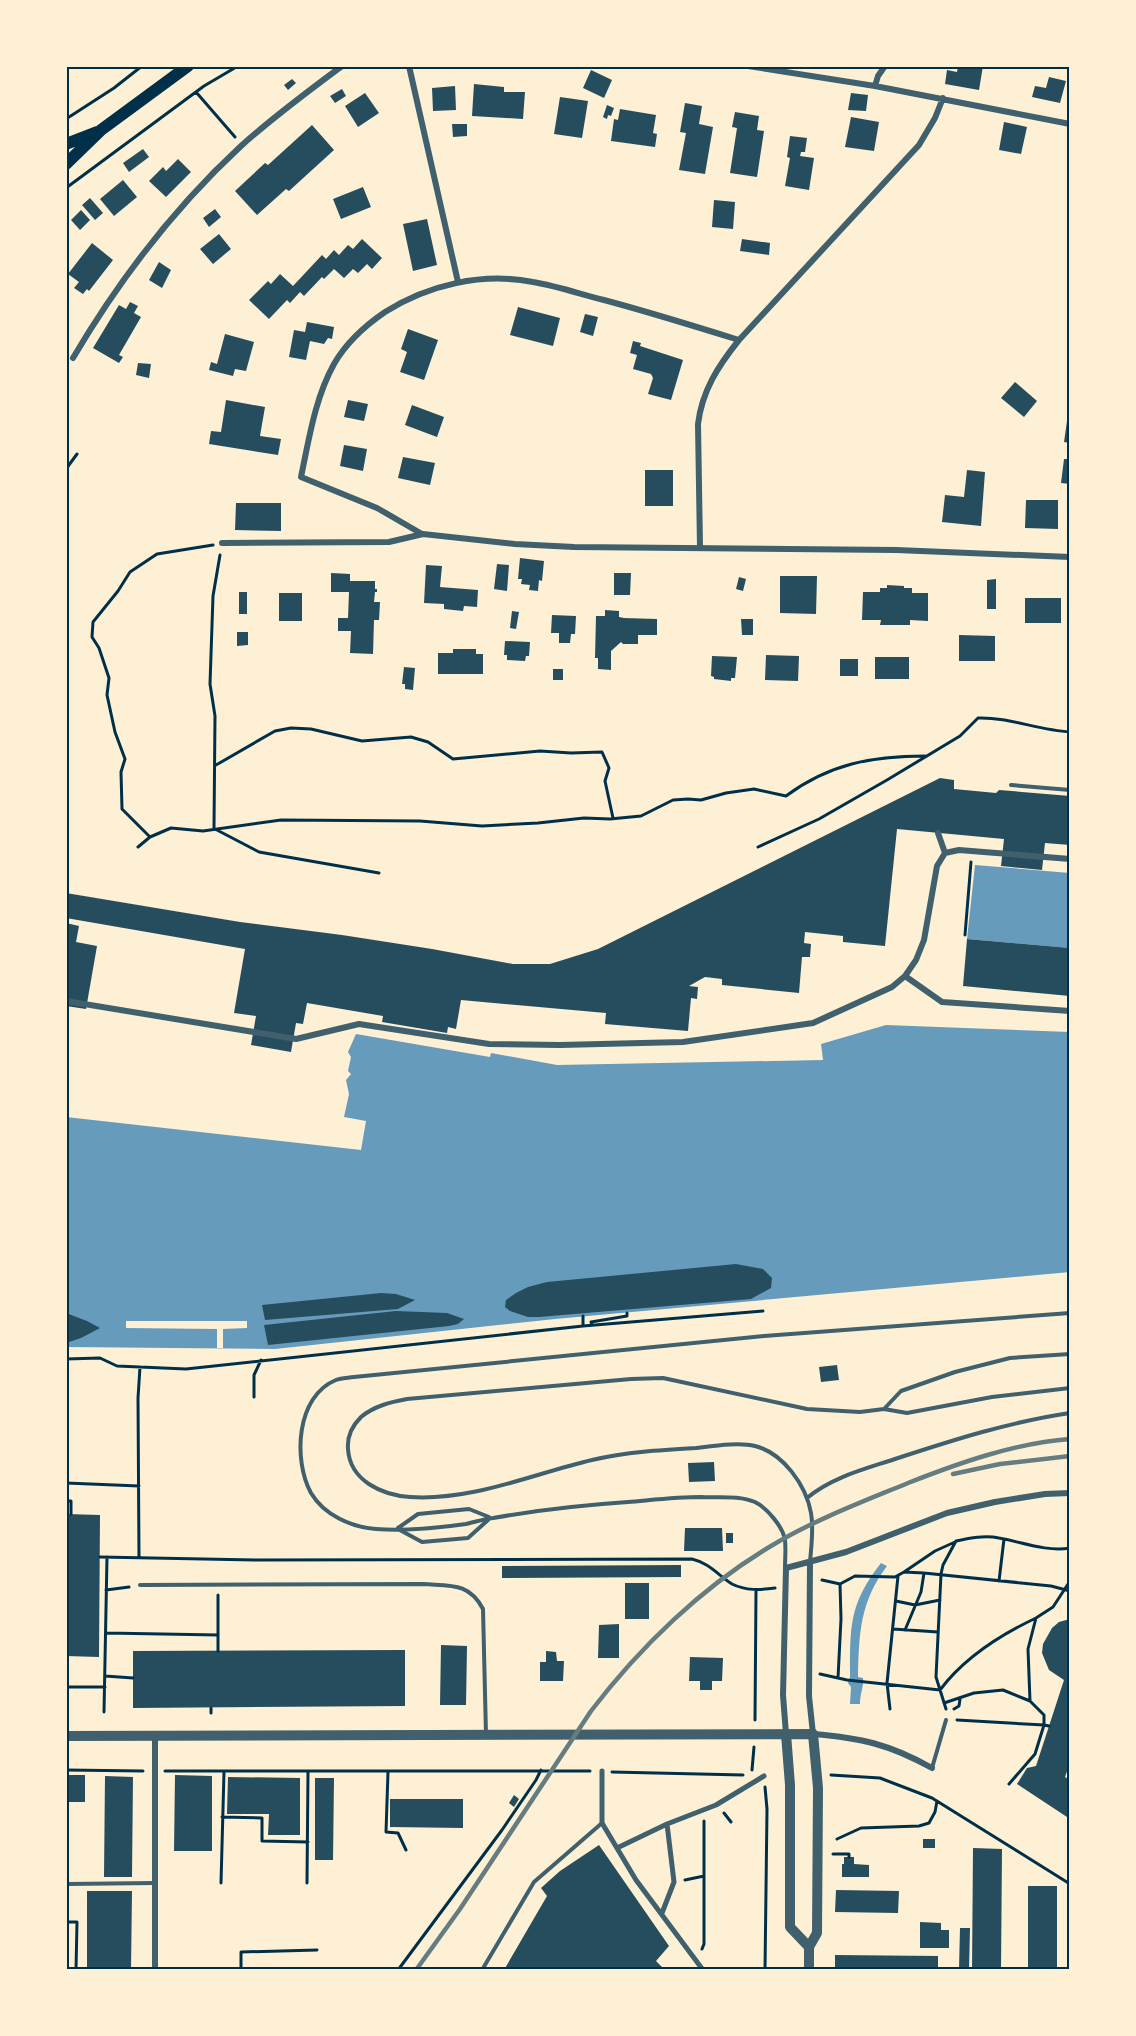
<svg xmlns="http://www.w3.org/2000/svg" width="1136" height="2036" font-family="'Zilla Slab',serif">
<style>
.water{fill:#669bbc}
.pier{fill:#fdf0d5}
.building{fill:#264d5e}
.lines{fill:none;stroke-linecap:round;stroke-linejoin:round}
.path{stroke:#003049;stroke-width:3}
.service{stroke:#3f606c;stroke-width:4}
.pedestrian{stroke:#3f606c;stroke-width:5}
.minor{stroke:#3f606c;stroke-width:6}
.tertiary{stroke:#3f606c;stroke-width:10}
.secondary{stroke:#003049;stroke-width:12}
.rail{stroke:#657d81;stroke-width:4.5}
.neatline{fill:none;stroke:#003049;stroke-width:2}
</style>
<rect width="100%" height="100%" fill="#fdf0d5"/>
<path class="water" d="M975,865L1070,873V948L967,939Z
M886,1025L1070,1032V1272L555,1319L275,1349L66,1347V1117L361,1150L366,1121L344,1117L349,1094L346,1080L351,1074L348,1071L351,1057L348,1052L356,1034L490,1057L491,1053L557,1065L823,1060L821,1044Z
M881,1563L887,1566C860,1602 859,1633 858,1677L863,1678C864,1686 860,1693 860,1704H850L851,1687L848,1683L850,1677C850,1626 849,1604 881,1563Z"/>
<path class="pier" d="M126,1321H247V1328L223,1329V1348H217V1329L126,1328Z"/>
<path class="building" d="M958,66H983L979,90L945,84L947,70L957,72Z
M591,70L612,80L604,98L583,88Z
M1049,77L1066,81L1060,103L1032,97L1035,86L1046,88Z
M292,79L296,83L288,90L284,85Z
M474,84L504,87V92H525L523,119L472,116Z
M455,86L456,110L433,111L432,88Z
M342,89L346,96L335,103L330,96Z
M365,93L379,113L358,127L345,106Z
M851,93L868,95L866,111L848,110Z
M560,97L588,101L582,138L554,134Z
M685,103L702,106L699,124L713,127L705,174L679,170L686,133L680,132Z
M607,105L614,108L611,116L608,115L607,119L603,117Z
M620,109L656,115L653,133L657,134L655,147L611,141L614,119L618,120Z
M735,112L759,116L757,130L764,131L757,177L730,173L737,128L732,127Z
M851,117L879,122L874,151L845,147Z
M1004,122L1027,127L1021,154L999,150Z
M452,124H467V136L453,137Z
M312,125L334,150L289,191L286,189L257,215L235,191L265,163L268,165Z
M790,136L807,138L805,152H801L800,156L814,158L809,190L785,186L790,158L787,157Z
M143,149L149,157L129,172L123,163Z
M178,159L191,172L166,197L149,181L163,167L166,171Z
M123,180L137,197L114,216L100,199Z
M363,187L371,207L341,219L333,199Z
M90,198L103,213L95,220L82,205Z
M714,200L735,202L733,229L712,227Z
M215,209L221,217L209,227L203,218Z
M81,210L90,220L80,230L71,220Z
M427,219L437,265L413,271L403,224Z
M219,234L231,249L213,264L200,249Z
M362,239L382,258L372,269L367,264L358,273L353,269L344,278L334,269L324,279L322,277L304,296L300,292L290,303L287,300L269,319L249,300L268,281L271,284L280,274L293,286L322,255L326,259L334,250L339,255L348,245L353,249Z
M742,239L770,243L769,255L740,251Z
M92,243L113,260L89,291L87,289L83,294L74,288L79,282L68,274Z
M159,262L171,270L162,288L149,280Z
M130,302L138,306L134,313L141,317L119,355L123,357L119,363L93,348L119,305L126,309Z
M518,307L560,318L553,346L510,335Z
M585,314L598,317L593,336L580,332Z
M307,322L334,327L332,339L328,338L324,344L310,341L306,360L289,357L294,330L305,332Z
M408,329L438,340L424,380L400,372L407,352L401,349Z
M225,334L254,342L246,371L235,369L233,376L209,370L211,362L217,364Z
M633,341L641,343L640,346L683,360L671,400L648,394L653,378L651,374L633,369L637,355L630,353Z
M138,363L151,364L149,378L136,375Z
M1015,382L1037,401L1024,417L1001,398Z
M226,400L265,407L260,436L281,439L278,455L209,444L211,431L221,432Z
M348,400L368,404L364,421L344,417Z
M412,405L444,417L437,437L405,425Z
M1068,414H1070V443L1064,442Z
M344,445L367,449L363,471L340,466Z
M403,457L435,463L430,485L398,478Z
M1064,459H1070V484L1061,483Z
M645,470H673V506H645Z
M967,470L985,472L981,526L942,522L945,495L964,497Z
M1026,500H1058V529L1025,528Z
M236,503H281V531L235,530Z
M520,558L544,561L542,581L539,580L538,591L529,590L530,585L521,584L522,579H518Z
M497,564L509,565L507,591L494,589Z
M426,565L442,566L440,587L478,590L477,607L464,606L463,611L444,609V604L424,603Z
M331,573L350,574V581H375V589H377V592H375L374,602H380L379,620H374L373,654L350,653L351,631H338V618H348L349,592H331Z
M614,573H631L630,595H614Z
M780,576H817L816,614L780,613Z
M739,577L746,579L743,591L736,589Z
M996,579V609H987V580Z
M887,585L904,586V588H912V593H928V621L910,620V625H880L881,620H862L863,592H880V588H887Z
M239,592H247V614H239Z
M279,593H302V621H279Z
M1025,598H1061V623H1025Z
M605,610L619,611V617L624,618L657,619V635H638V644H623L621,642L611,651V670L598,669V658H595L596,616H605Z
M512,611L519,612L516,629L510,628Z
M552,615L576,616L575,634H571L570,643H559V633H551Z
M741,619H753V635H742Z
M237,632H248V645L237,646Z
M959,635L995,636V661H959Z
M505,641L530,642L529,656H526L525,661L507,660V655H504Z
M453,649H476V654H483V674H438V653H453Z
M766,655L799,656L798,681L765,680Z
M712,656L737,657L735,678H731V681L714,679V677L711,676Z
M875,657H909V679H875Z
M840,659H858V676H840Z
M404,667L415,668L413,690L405,689V684H402Z
M553,669H563V680H553Z
M940,778L954,780V789L996,793L999,790L1070,796V845L1045,843L1042,870L1001,866L1004,839L897,829L885,946L843,942V936L805,932L804,943L811,944L810,957H802L799,993L722,985V979L705,977L689,986L698,987L697,999L691,998L688,1031L605,1024L606,1013L461,1000L456,1029L448,1027L447,1033L382,1022L383,1016L307,1003L303,1024L296,1023L291,1052L251,1045L256,1016L234,1013L245,949L66,918V893L240,922L342,935L432,949L513,964H550L598,949Z
M66,923L79,926L76,942L97,946L86,1009L66,1006Z
M967,939L1070,948V996L963,986Z
M736,1264L763,1269L772,1278L771,1288L751,1299L539,1317H528L510,1311L505,1307L506,1300L516,1293L528,1287L547,1282Z
M381,1293L396,1294L415,1300L398,1309L265,1320L262,1305Z
M396,1311L447,1313L464,1319L458,1324L449,1326L268,1345L264,1325Z
M66,1313L87,1321L100,1328L81,1338L66,1343Z
M837,1365L839,1380L821,1382L819,1367Z
M714,1462L715,1481L689,1482L688,1463Z
M66,1514L100,1515L99,1657L66,1656Z
M685,1528H722L723,1551H684Z
M726,1533H733V1543H726Z
M681,1565V1577L502,1578V1566Z
M625,1583H649V1619H625Z
M1070,1619V1763L1065,1777L1070,1780V1819L1017,1784L1027,1768L1036,1766L1064,1680L1049,1670L1042,1653L1043,1644L1052,1628L1059,1622Z
M619,1624V1658H598L599,1625Z
M441,1645L467,1646L466,1705H440Z
M405,1650V1706L133,1708V1651Z
M546,1651L556,1652L557,1661H564L563,1681H540V1662H546Z
M690,1657L723,1658L722,1681H712V1690H700V1681H689Z
M66,1775H85V1802H66Z
M175,1775L212,1776V1851H174Z
M105,1776L133,1777L132,1877H104Z
M228,1777L300,1778V1835H268L269,1814H227Z
M315,1778H334L333,1860H315Z
M514,1795L519,1799L514,1807L509,1803Z
M390,1799H463V1828L390,1827Z
M923,1839H935V1848H923Z
M599,1845L669,1946L656,1961L665,1970H504L547,1896L541,1888L560,1871Z
M973,1848L1002,1849L1001,1970H972Z
M844,1857H854V1864L869,1865V1877H842V1864H844Z
M1028,1886H1057V1970H1028Z
M836,1890L899,1891L898,1913L835,1912Z
M87,1891H132L131,1970H87Z
M920,1922L941,1923V1930H949V1948H920Z
M960,1928H970L969,1970H959Z
M835,1955L938,1956V1970H835Z"/>
<g class="lines">
<path class="path" d="M196,92L235,137
M66,119L114,88L142,66
M66,188L204,86L238,66
M66,469L77,454
M216,765L275,731L291,728L311,729L362,741L411,737L428,742L453,759L540,751L571,753L602,752L609,768L605,781L613,818
M214,828L215,716L210,684L213,596L220,555
M215,829L259,852L379,873
M150,837L122,809L121,772L125,759L115,732L107,695L109,678L99,648L92,637L93,622L118,591L130,572L157,554L213,545
M138,847L150,837L171,828L203,831L281,820L420,821L482,826L538,823L584,818L610,819L641,816L673,800L688,799L701,800L726,793L754,789L786,796C829,764 872,756 925,756
M758,847L819,819L887,780L960,736L978,718C1008,717 1038,730 1070,732
M965,935L971,862
M583,1316V1326
M592,1325L591,1322L627,1316V1313
M66,1359L100,1358L117,1366L186,1369L583,1326L763,1311
M254,1397V1375L261,1360
M66,1483L139,1486
M66,1501H71V1514
M100,1557L255,1560L692,1559C709,1563 718,1575 732,1584C746,1591 760,1590 775,1588
M139,1557L138,1398L140,1367
M904,1572L935,1551L955,1542
M822,1580L840,1584L855,1576L895,1577L904,1572L924,1573L1051,1586L1070,1591
M999,1581L1004,1539
M106,1590L129,1587
M218,1595V1651
M896,1601L915,1605L940,1600
M893,1629L938,1632
M905,1630L921,1592L924,1573
M106,1633L218,1635
M820,1674L847,1680L940,1690C964,1658 1000,1635 1036,1618
M105,1676L133,1678
M838,1678L841,1619L840,1584
M66,1687H105
M944,1703L974,1693L1003,1690L1030,1701
M890,1709L887,1683L898,1576
M946,1709L936,1677L941,1574L943,1565L956,1541C970,1538 985,1535 999,1538C1022,1542 1046,1552 1070,1548
M954,1709L959,1706L960,1699
M104,1712L107,1557
M211,1713V1708
M755,1720L756,1590
M957,1720L1044,1725V1715L1030,1701L1028,1649L1036,1618L1053,1607L1070,1581
M66,1770L143,1771
M752,1770L754,1747
M165,1771H590
M388,1772L386,1832L398,1833L406,1850
M612,1772L743,1775
M831,1775L880,1778L932,1798L1070,1884
M1009,1784L1035,1754L1044,1725L1049,1726
M765,1787L767,1809L765,1970
M724,1813L731,1822
M222,1817L262,1818V1841L308,1842
M837,1839L861,1828L919,1826L929,1823L935,1812L937,1801
M833,1854H849V1857
M685,1880L704,1876
M221,1883L224,1772
M307,1883L308,1772
M66,1922H77L76,1970
M702,1949L704,1944V1821
M241,1970V1952L317,1950
M398,1970L502,1830L536,1780L541,1770"/>
<path class="service" d="M1011,785L1070,790
M884,1409L901,1391L955,1372L1010,1358L1070,1354
M807,1498C832,1477 865,1469 895,1459C953,1440 1009,1422 1070,1413
M398,1528L418,1514L469,1509L489,1517
M398,1529L422,1542L468,1538L488,1520
M810,1563C811,1547 814,1529 811,1513C806,1485 783,1453 755,1446C739,1442 713,1446 696,1448C661,1450 626,1452 592,1460C532,1474 473,1501 410,1497C382,1495 350,1481 348,1449C347,1437 352,1426 361,1417C374,1406 391,1402 407,1399L631,1379L663,1378L807,1409L860,1412L884,1409L907,1413L992,1397L1070,1388
M785,1568C785,1559 786,1549 785,1540C783,1527 767,1508 755,1502C739,1495 718,1498 701,1497C676,1497 652,1500 628,1502C583,1505 538,1510 493,1518C484,1519 475,1522 466,1524C438,1528 405,1531 376,1529C351,1527 324,1515 311,1493C293,1460 296,1396 336,1380C341,1378 348,1378 354,1377L764,1336L1070,1313
M140,1585L423,1584C450,1586 469,1582 483,1609L486,1735
M932,1768L946,1720
M66,1884L155,1883
M482,1970L534,1882L602,1823"/>
<path class="pedestrian" d="M602,1771V1823L636,1880L703,1970
M617,1848L667,1824L716,1805L764,1776
M662,1913L674,1882L667,1824"/>
<path class="minor" d="M409,66L458,282
M748,66L875,86L1070,124
M875,86L878,76L885,66
M73,358C119,280 174,208 241,146C273,117 307,92 342,66
M422,534L377,508L301,477C309,439 315,398 334,364C346,343 366,325 385,312C428,285 482,272 533,282C557,286 580,294 604,300C649,312 694,326 739,340
M222,543L389,542L423,534L515,544L574,547L896,550L1070,557
M700,547L698,424C702,391 718,366 739,340L919,145L935,118L943,98
M938,833L945,853
M905,976L942,1002L1070,1011
M66,1001L296,1039L359,1024L489,1044L560,1045L683,1042L813,1023L892,987L905,976L916,960L924,940L937,866L945,853L959,850L1070,859
M810,1563L809,1696L813,1734C861,1738 889,1744 932,1768
M786,1734L783,1695L786,1568L846,1552L947,1513L995,1502L1045,1494L1070,1493
M155,1970V1736"/>
<path class="tertiary" d="M786,1734L790,1785V1927L809,1947
M66,1736L813,1734L818,1788L817,1933L809,1947V1970"/>
<path class="secondary" d="M66,144L97,132
M66,164L101,130L188,66"/>
<path class="rail" d="M953,1474L1000,1464L1070,1456
M416,1970L460,1909L591,1711C640,1647 702,1587 771,1546C814,1520 862,1502 908,1483C959,1463 1015,1443 1070,1439"/>
</g>
<rect width="1136" height="2036" fill="none" stroke="#fdf0d5" stroke-width="135"/>
<rect x="68" y="68" width="1000" height="1900" class="neatline"/>
</svg>
